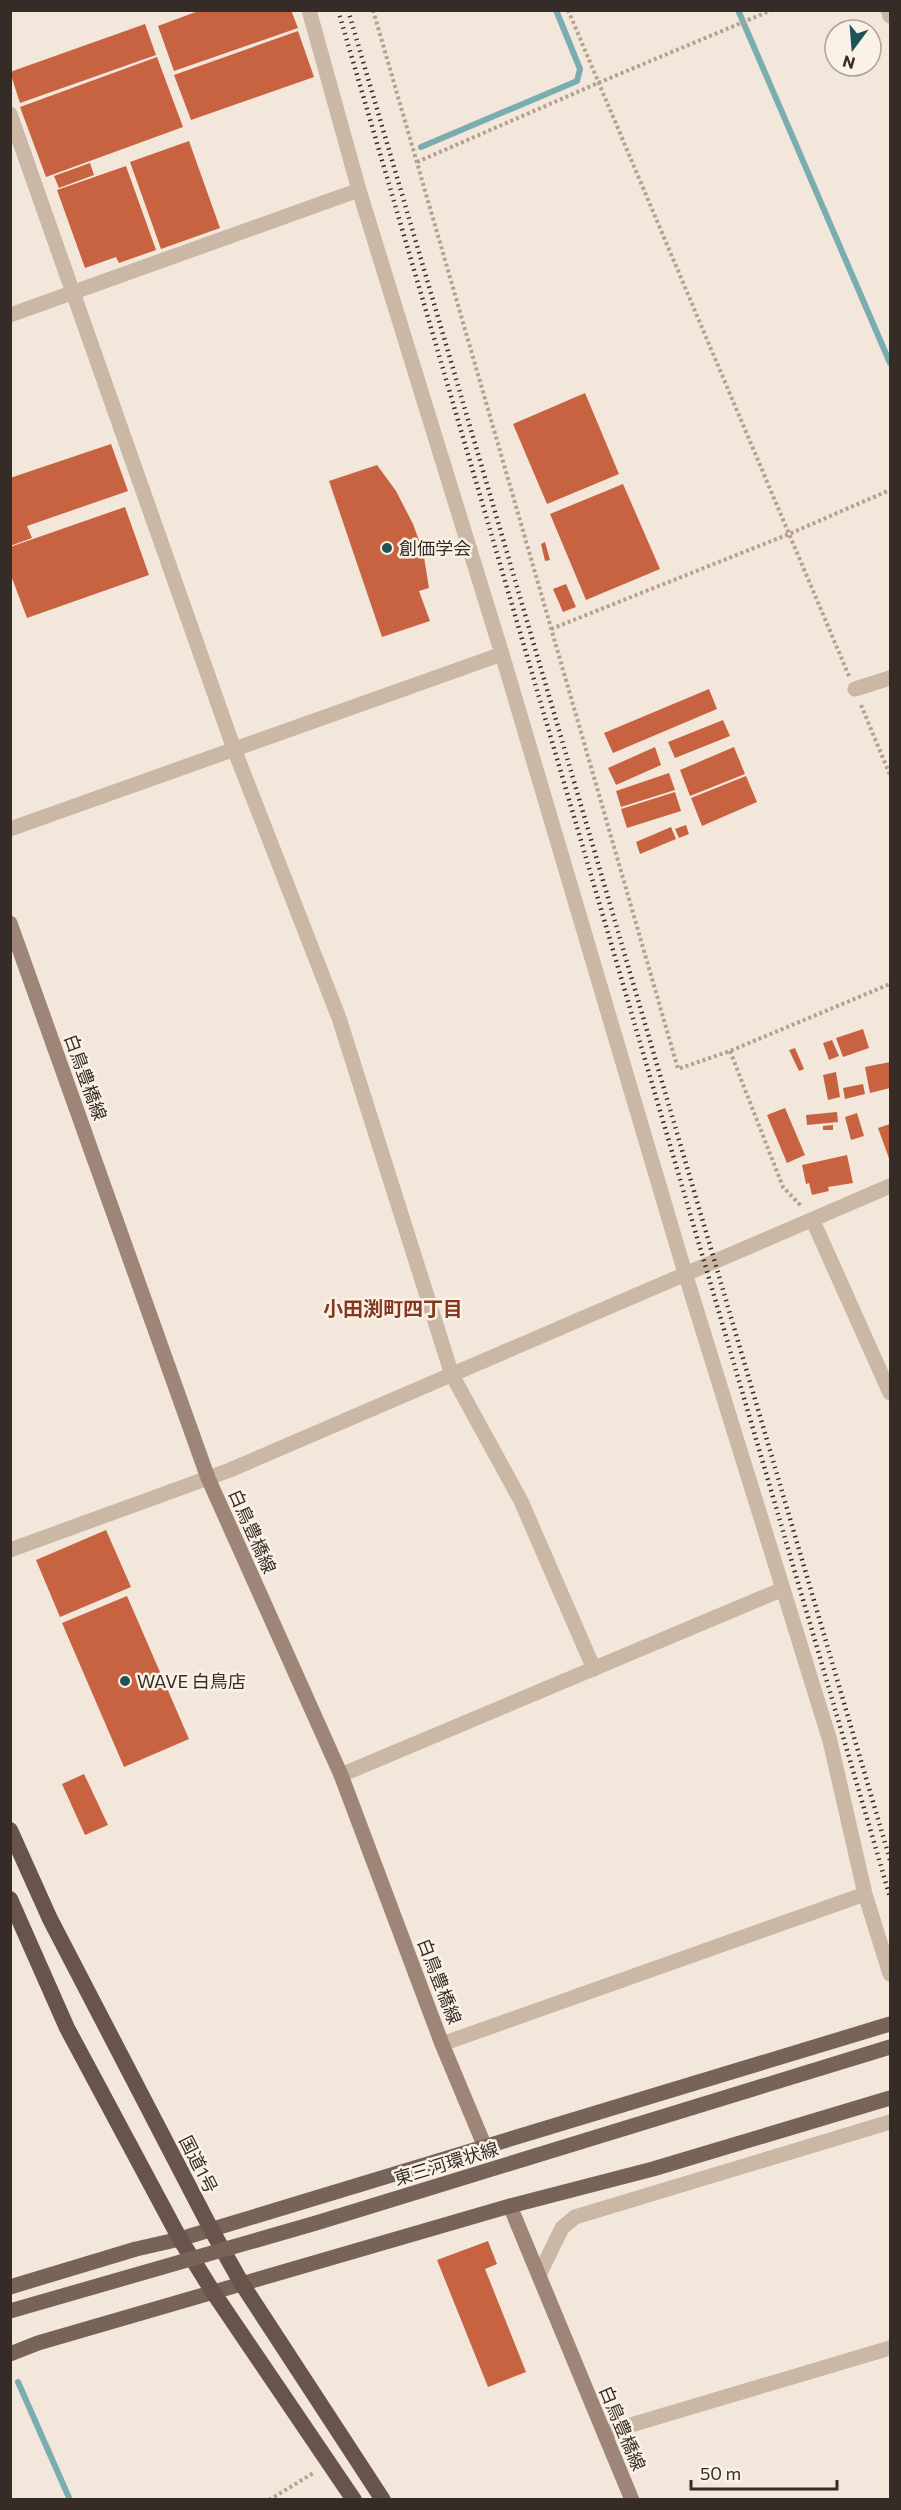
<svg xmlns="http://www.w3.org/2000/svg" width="901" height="2510" font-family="Commissioner,'Noto Sans JP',sans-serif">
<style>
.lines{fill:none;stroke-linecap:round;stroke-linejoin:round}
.stream{stroke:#79adb0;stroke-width:6}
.building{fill:#c86342}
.path{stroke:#b6a090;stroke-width:4;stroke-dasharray:3 3;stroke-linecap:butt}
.minor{stroke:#cab7a6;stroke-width:15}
.secondary{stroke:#9e8577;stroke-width:15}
.primary{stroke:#786358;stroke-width:15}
.trunk{stroke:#68544b;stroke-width:16}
.rail{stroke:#362c27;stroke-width:4.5;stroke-dasharray:1.5 4.5;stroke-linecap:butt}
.primary-bridge{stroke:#786358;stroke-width:15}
.poi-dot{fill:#1c5458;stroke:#faf1e7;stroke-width:2}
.labels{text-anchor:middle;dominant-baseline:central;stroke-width:5;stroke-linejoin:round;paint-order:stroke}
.poi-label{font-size:18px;fill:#362c27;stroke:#faf1e7;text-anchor:start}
.street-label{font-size:18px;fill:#362c27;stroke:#faf1e7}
.neighbourhood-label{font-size:20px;font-weight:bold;fill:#86371f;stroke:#faf1e7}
</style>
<rect width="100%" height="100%" fill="#f2e7da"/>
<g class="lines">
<path class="stream" d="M738,10L890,363
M421,147L577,81L580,69L556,10
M18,2382L70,2500"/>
</g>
<path class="building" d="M201,10H291L298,28L174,71L158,26Z
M145,24L156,55L20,103L10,72Z
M298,31L314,77L191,120L174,75Z
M157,57L183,127L46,177L20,107Z
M189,141L220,228L161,249L130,162Z
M90,163L94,175L59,188L54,176Z
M126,166L156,250L119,263L116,257L85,268L57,190Z
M585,393L619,474L547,504L513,424Z
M111,444L128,491L27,526L32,538L10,546V478Z
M377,465L396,491L413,524L423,551L429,588L419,591L430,621L382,637L329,481Z
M623,484L660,569L586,600L550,514Z
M125,507L149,575L27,618L10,573V547Z
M545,542L550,560L545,561L541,544Z
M566,584L576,607L563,612L553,589Z
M709,689L717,709L613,753L604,733Z
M723,720L730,736L675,758L668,742Z
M655,747L661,765L616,785L608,768Z
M734,747L745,774L690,796L680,770Z
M669,773L675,790L621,807L616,791Z
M746,776L757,802L702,826L691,798Z
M675,792L681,811L627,828L621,809Z
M686,825L689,834L679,838L675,829Z
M671,827L676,839L640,854L636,842Z
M863,1029L869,1048L843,1057L836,1038Z
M832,1040L839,1056L829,1060L823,1043Z
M795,1048L804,1069L799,1071L789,1050Z
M890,1062V1088L870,1093L865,1067Z
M836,1072L840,1097L828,1100L823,1075Z
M863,1084L865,1094L845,1099L843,1088Z
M785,1108L805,1155L787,1163L767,1115Z
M837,1112L838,1122L807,1125L806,1115Z
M857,1113L864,1136L851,1140L845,1117Z
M890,1124V1161L878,1128Z
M833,1125V1130H823V1126Z
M847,1155L853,1183L828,1187L829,1191L812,1195L809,1183L806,1184L802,1165Z
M106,1530L131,1587L60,1617L36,1560Z
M127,1596L189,1739L124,1767L62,1623Z
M84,1774L108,1825L85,1835L62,1784Z
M488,2241L497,2264L485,2269L526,2372L488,2387L437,2260Z"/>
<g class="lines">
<path class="path" d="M373,10L678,1069L730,1051L890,984
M568,10L849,676
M417,162L598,83L772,10
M551,629L789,534L890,490
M861,705L890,775
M730,1051L783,1187L801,1206
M269,2500L315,2472"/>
<path class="minor" d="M309,10L359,190
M888,10L890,16
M10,114L234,749L339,1018L452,1375L521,1501L594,1669
M10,315L359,190L502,654L685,1273L783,1589
M855,689L890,678
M10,829L502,654
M813,1221L890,1393
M10,1550L230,1470L890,1186
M341,1775L783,1589L830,1741L865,1894
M442,2044L865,1894L890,1974
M539,2275L562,2228L575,2217L890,2122
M604,2433L890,2348"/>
<path class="secondary" d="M10,923L208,1478L341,1775L442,2044L485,2147
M510,2206L632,2500"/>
<path class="primary" d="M10,2287L136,2249L180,2239L890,2024
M10,2354L38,2343L510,2206L653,2169L890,2098"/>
<path class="trunk" d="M10,1830L50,1919L211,2229L242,2284L383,2500
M10,1899L67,2028L180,2239L213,2292L354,2500"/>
<path class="rail" d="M338,10L890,1897
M348,10L890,1860"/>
<path class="primary-bridge" d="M10,2311L316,2223L890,2047"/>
</g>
<g class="poi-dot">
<circle cx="387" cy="548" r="6"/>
<circle cx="125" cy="1681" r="6"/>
</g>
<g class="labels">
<g class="poi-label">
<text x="399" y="548">創価学会</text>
<text x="137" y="1681">WAVE 白鳥店</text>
</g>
<g class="street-label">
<text transform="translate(86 1077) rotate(70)">白鳥豊橋線</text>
<text transform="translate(253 1531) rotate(66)">白鳥豊橋線</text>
<text transform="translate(440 1981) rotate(69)">白鳥豊橋線</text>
<text transform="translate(446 2163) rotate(-17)">東三河環状線</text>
<text transform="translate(199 2164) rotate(63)">国道1号</text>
<text transform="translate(623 2428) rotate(67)">白鳥豊橋線</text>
</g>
<g class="neighbourhood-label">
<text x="393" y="1308">小田渕町四丁目</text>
</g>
</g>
<rect width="901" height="2510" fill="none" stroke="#362c27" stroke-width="24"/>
<g transform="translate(853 48) rotate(196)"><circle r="28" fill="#faf1e7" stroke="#aca29a" stroke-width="1.5"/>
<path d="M0-4.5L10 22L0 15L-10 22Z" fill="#1c5458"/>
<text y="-9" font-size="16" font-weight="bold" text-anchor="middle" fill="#362c27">N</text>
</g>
<path d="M691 2480v9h146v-9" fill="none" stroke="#362c27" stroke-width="3"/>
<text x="700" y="2480" font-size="18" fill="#362c27" stroke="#faf1e7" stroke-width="4.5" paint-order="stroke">50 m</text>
</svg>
